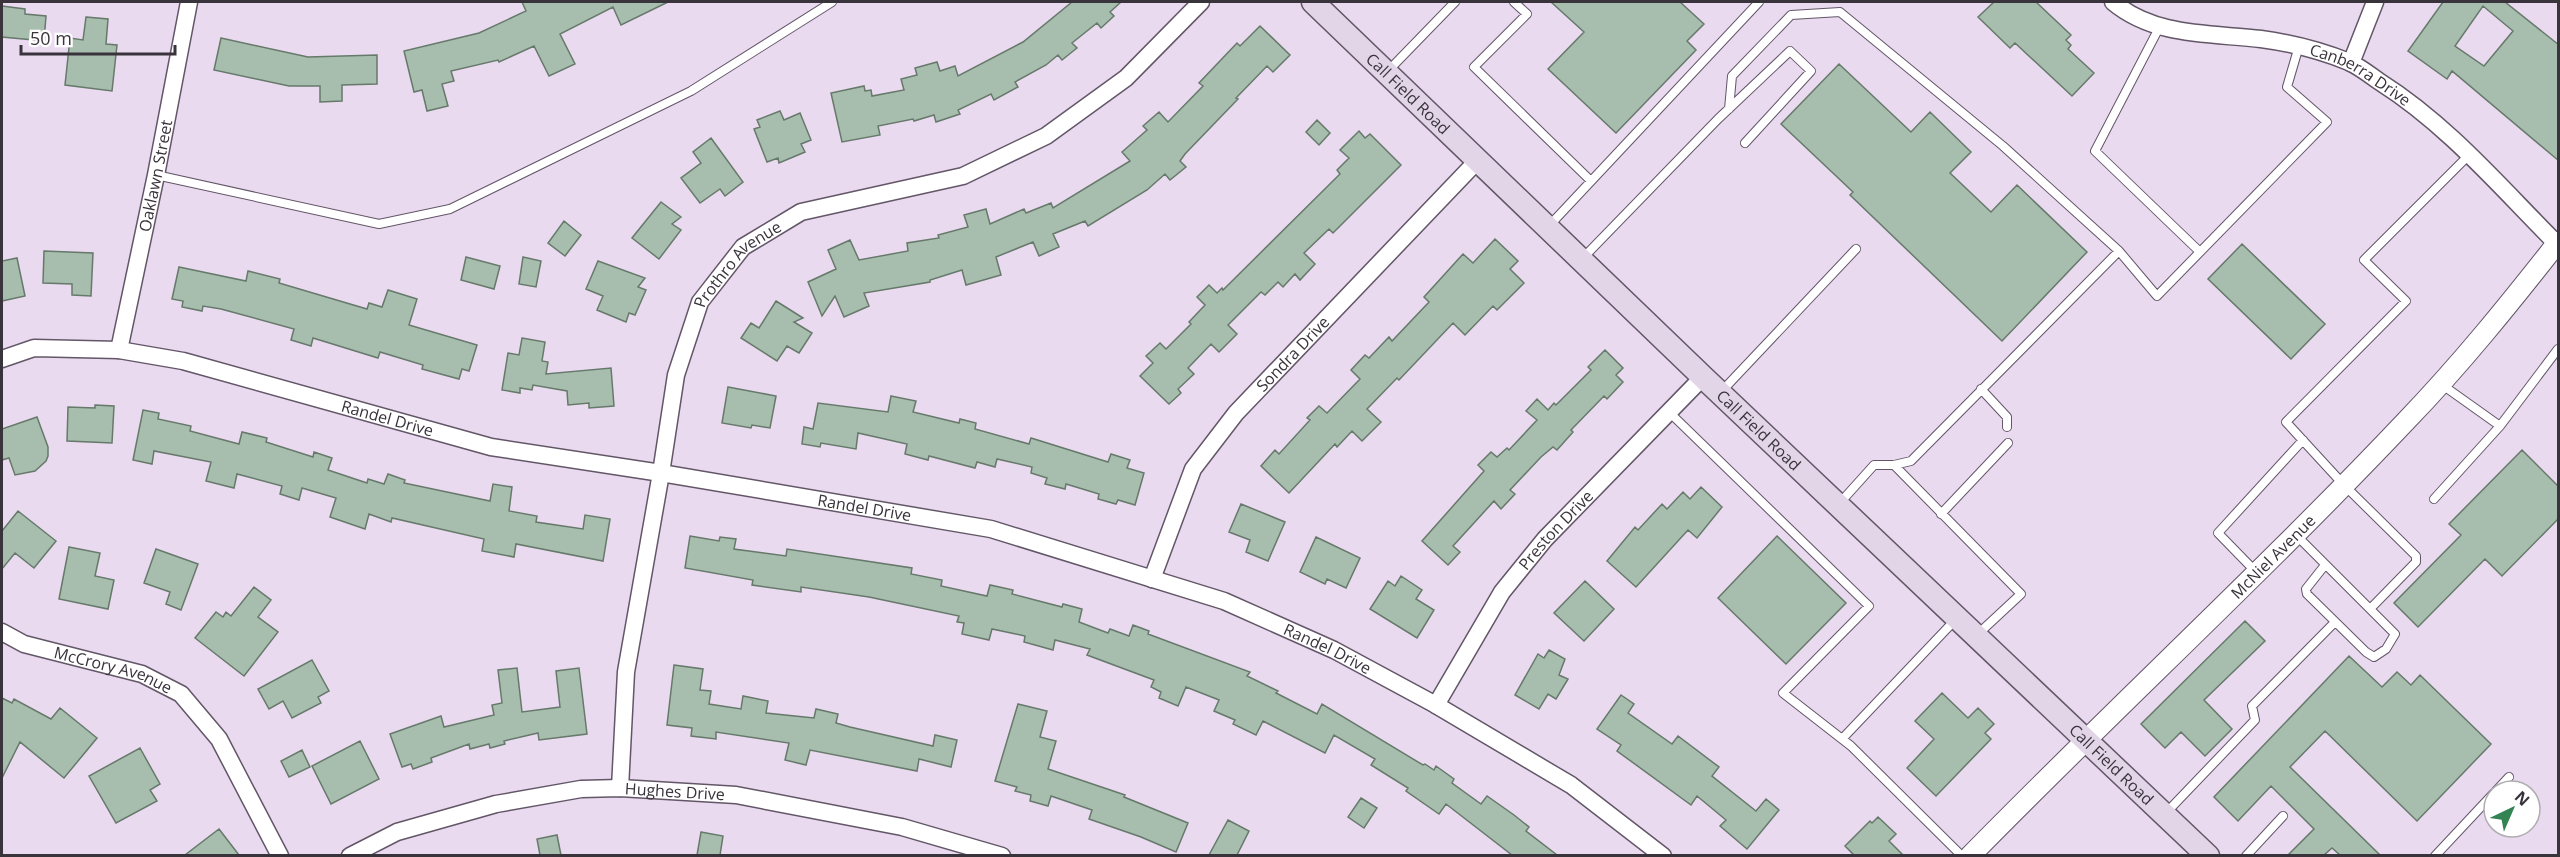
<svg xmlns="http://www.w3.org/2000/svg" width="2560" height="857" font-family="'Open Sans',sans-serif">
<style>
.building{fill:#a7bdad;stroke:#66796b;stroke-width:1.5;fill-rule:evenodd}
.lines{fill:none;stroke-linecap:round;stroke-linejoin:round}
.service-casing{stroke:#625667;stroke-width:10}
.minor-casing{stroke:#625667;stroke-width:19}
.tertiary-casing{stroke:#625667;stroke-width:22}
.secondary-casing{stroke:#625667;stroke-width:25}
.service{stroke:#fff;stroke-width:8}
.minor{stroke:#fff;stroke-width:16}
.tertiary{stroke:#fff;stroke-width:20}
.secondary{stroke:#e2d5e8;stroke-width:22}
.labels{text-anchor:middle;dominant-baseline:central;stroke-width:4.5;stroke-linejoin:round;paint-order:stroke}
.street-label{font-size:16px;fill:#39333b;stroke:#fff}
</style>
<rect width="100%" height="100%" fill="#e9daef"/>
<path class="building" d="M522,2H668L621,25L613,7L560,34L575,64L549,76L534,46L499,62L498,60L451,71L454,81L442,84L448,106L427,111L422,90L414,92L404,51L479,33L526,11Z
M1072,2H1121L1110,12L1114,16L1101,28L1097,23L1072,43L1077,48L1062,60L1058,55L1046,65L1015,82L1018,87L994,100L991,94L958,110L960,114L936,122L934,115L914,121L913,119L878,126L880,135L842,142L831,93L864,86L865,91L871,90L872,96L904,90L901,79L917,75L915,68L937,62L940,71L955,66L958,76L1023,42Z
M1551,2H1680L1704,24L1687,41L1696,50L1616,133L1548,69L1584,32Z
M1994,2H2036L2071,35L2066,40L2071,45L2068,49L2094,73L2072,96L2015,43L2010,48L1978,17Z
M2443,2H2505L2559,45V161L2452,71L2447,79L2408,51ZM2483,6L2513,31L2484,66L2455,46Z
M2,6L25,9V14L46,16L44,41L2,37Z
M86,17L108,19L106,44L117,45L112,91L65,85L70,38L83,40Z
M1260,26L1290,55L1273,72L1267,66L1236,98L1238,99L1185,154L1180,161L1186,167L1170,180L1165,174L1147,190L1088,226L1085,221L1053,234L1059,247L1039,256L1033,242L996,257L1001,275L966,285L962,270L930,280V282L864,293L869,306L844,317L835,296L822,316L808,282L836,269L828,250L850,240L859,260L908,251L907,243L939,238L938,235L968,227L964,215L986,209L990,224L1024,209L1026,213L1051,203L1053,208L1130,161L1122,152L1147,130L1143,126L1159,112L1168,122L1203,86L1199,83L1237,43L1240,46Z
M221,38L308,57L377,55V84L342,85V101L320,102V86H289L214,70Z
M1839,64L1911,132L1930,112L1971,152L1950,173L1991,212L2017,185L2087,252L2002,341L1850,195L1853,192L1781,124Z
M780,111L784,120L800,113L811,140L801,144L805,152L779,163L778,158L767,162L754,129L760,127L757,120Z
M1317,120L1330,133L1319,145L1306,132Z
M1359,131L1365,138L1370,134L1401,165L1333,233L1329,229L1304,253L1315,264L1300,280L1295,274L1283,287L1278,282L1265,295L1261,292L1228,325L1237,334L1219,352L1211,344L1188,368L1194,374L1178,389L1181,393L1169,404L1140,376L1153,363L1146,356L1160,343L1166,349L1191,324L1189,322L1205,305L1197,297L1209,285L1217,293L1222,288L1223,290L1340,174L1337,170L1349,158L1340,150Z
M711,138L743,182L725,196L720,189L700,203L681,178L701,163L693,152Z
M661,202L681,217L672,224L681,230L659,259L632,238Z
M564,221L581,235L565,256L548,243Z
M1495,239L1518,261L1510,269L1524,283L1497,310L1493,306L1465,335L1453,323L1399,380L1397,378L1367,409L1381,422L1362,441L1352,431L1337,447L1335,444L1289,493L1261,466L1275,450L1279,454L1310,420L1307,418L1319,406L1327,413L1360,379L1351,370L1365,355L1369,358L1389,337L1392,341L1429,302L1424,297L1463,254L1473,263Z
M2242,244L2325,324L2291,359L2208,279Z
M44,251L93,253L91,296L72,295V284L43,283Z
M466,257L500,266L494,289L461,280Z
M523,257L541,261L536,287L519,284Z
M17,258L25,296L2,301V261Z
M598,261L645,278L638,287L646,290L635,315L629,313L626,322L597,310L603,296L586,289Z
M179,267L246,281L248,271L280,279L279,283L367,309L369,303L382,307L388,290L417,299L409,325L477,345L469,371L462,369L459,379L422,369L423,365L380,352L378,358L313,338L311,346L291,340L294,329L221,309L203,306L202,311L182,307L183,301L172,299Z
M776,301L803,318L794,322L812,333L799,353L787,346L777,361L741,338L751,323L759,328Z
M522,338L545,342L542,361L548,362L546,374L611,368L614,406L589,408V403L568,405L567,391L533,385L532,390L520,388V393L502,390L508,353L519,355Z
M1605,350L1623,368L1616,375L1623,382L1607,399L1604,396L1571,430L1573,432L1557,450L1553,447L1541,457L1510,490L1515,494L1501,509L1494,501L1453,546L1460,552L1448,565L1422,541L1484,471L1478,465L1491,452L1497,457L1507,448L1509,450L1537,420L1526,411L1537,399L1548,410L1554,403L1556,405L1591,370L1588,367Z
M728,387L776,396L770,428L752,425L751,428L722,423Z
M891,396L916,401L913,412L959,423L960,419L976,423L975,429L1029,444L1031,438L1108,462L1111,454L1130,460L1127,468L1144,473L1135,505L1118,500L1116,504L1098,499L1099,494L1066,484L1065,489L1045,484L1047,478L1031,473L1032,467L997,459L995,467L977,462L975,468L929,456L928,460L905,454L907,444L858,433L856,449L821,443L820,447L802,444L804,427L813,429L818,403L888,412Z
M95,405L114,406L112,443L67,441L68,407L95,408Z
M143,410L159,413L158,419L191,426L190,431L239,444L242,432L267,438L266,442L313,457L314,452L332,458L328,470L367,483L368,479L384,484L388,474L405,480L404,483L490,501L493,484L512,487L509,511L537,516L536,522L583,529L585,515L610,519L603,561L516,544L514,557L482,551L484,539L392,518L391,522L369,514L365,529L330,517L336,498L302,488L299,500L280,494L282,486L237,474L234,488L206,481L211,462L154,451L152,464L133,460Z
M37,417L48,447V456L46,461L35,471L15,475L9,458L2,460V429Z
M2522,450L2559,487V518L2502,576L2485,559L2418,627L2394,603L2461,535L2449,524Z
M1701,487L1722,507L1697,538L1688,530L1636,587L1607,561L1635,527L1638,530L1662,504L1667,509L1683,492L1690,499Z
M1241,504L1285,522L1268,561L1246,552L1250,540L1229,532Z
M18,511L56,541L34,568L15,553L2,569V531Z
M690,536L719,541L720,537L736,539L734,549L786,556L787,549L912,568L911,574L942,580L941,586L987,596L990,585L1013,590L1012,594L1062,607L1063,604L1082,609L1079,622L1108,633L1110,629L1129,636L1133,625L1149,631L1148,634L1250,672L1247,676L1278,691L1276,693L1317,714L1322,704L1423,765L1425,764L1434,770L1436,766L1454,779L1452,783L1481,804L1487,796L1514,815L1529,827L1526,831L1557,855H1512L1446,804L1439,814L1406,791L1408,788L1371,765L1375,759L1334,735L1325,753L1263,721L1256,735L1233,724L1235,720L1214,711L1219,700L1186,687L1178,706L1159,698L1161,692L1151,687L1154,680L1087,655L1090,649L1055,640L1053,650L1024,642L1025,636L992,629L989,640L962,634L964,623L957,622L959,616L869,597L801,587V592L752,585L753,580L685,568Z
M1777,536L1846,603L1786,664L1718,598Z
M1316,537L1360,558L1346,588L1327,579L1325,584L1300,572Z
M69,547L100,553L95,576L114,580L108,609L59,599Z
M156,549L198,564L181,610L166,604L170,592L144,583Z
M1401,576L1422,590L1416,599L1434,610L1417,638L1370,609L1388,581L1395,586Z
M1585,581L1614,609L1584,641L1554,613Z
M254,587L271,600L258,617L278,632L244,676L195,638L216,612L223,617L226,612L231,616Z
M2245,621L2265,641L2204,700L2232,729L2205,756L2181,732L2165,748L2141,724Z
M1549,650L1565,659L1559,675L1568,679L1556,699L1548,694L1539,709L1515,695L1538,654L1544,658Z
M2349,656L2382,687L2397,672L2411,685L2420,675L2491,744L2417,821L2325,731L2290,767L2380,855H2340L2332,848L2324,855H2288L2314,829L2271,786L2238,821L2214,797Z
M312,660L329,691L318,697L321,703L292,718L283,701L269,709L258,689Z
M674,665L703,669L700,690L711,691L709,704L741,709L743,696L768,701L766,713L814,718L816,709L838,714L836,723L850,727L933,746L935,735L957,740L951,767L919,759L917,771L810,750L806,765L785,760L789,743L716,732V739L691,736L692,728L667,725Z
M517,668L522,712L560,707L556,671L579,668L587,734L539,740L538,733L504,741L505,744L490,748L489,744L470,749L469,744L431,758L432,762L413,769L411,764L402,767L390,734L441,716L444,727L494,715L492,705L502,703L498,670Z
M1942,693L1968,718L1978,708L1994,724L1985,733L1991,739L1936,796L1907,768L1934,739L1915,721Z
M1621,695L1634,704L1628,713L1672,744L1678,736L1719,767L1712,776L1756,811L1766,799L1779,810L1747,849L1720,826L1726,820L1697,796L1691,805L1617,751L1621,745L1597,729Z
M2,698L12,703L14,699L51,719L60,708L97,738L64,778L20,742L2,778Z
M1018,704L1047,711L1040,737L1056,741L1048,769L1125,795L1124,797L1188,823L1176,852L1141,837L1089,819L1092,810L1051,796L1048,806L1030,801L1031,795L1015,791L1017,787L995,781Z
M360,741L379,779L331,804L312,766Z
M140,748L160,784L150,790L157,801L116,823L89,776Z
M302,750L310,767L289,777L281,761Z
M1361,798L1377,808L1364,828L1348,817Z
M1878,817L1896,834L1889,841L1903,855H1854L1845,846L1870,821L1872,823Z
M1228,820L1249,831L1237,855H1209Z
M219,829L239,855H185Z
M701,832L723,836L720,855H697Z
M557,835L561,855H540L537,839Z"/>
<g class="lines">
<g class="service-casing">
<path id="service" d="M1514,2L1527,14L1474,67L1591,181
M2160,26L2095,151L2200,252
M1387,72L1455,2
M1729,109L1732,76L1791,15L1840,12L2003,146L2119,251
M156,175L379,224L450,209L691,91L832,2
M1548,227L1759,2
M1581,260L1718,119L1790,51L1811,71L1745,143
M2441,384L2500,426L2558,349
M1981,389L2007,417V427
M1720,393L1856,249
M1669,412L1869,606L1783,693L1851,746L1962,856
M1894,465L2021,594L1978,634
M2434,499L2500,426
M1838,505L1874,465H1894L1911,461L2119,251L2157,296L2327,122L2287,87L2299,46
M1941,514L2008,443
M2295,534L2395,634L2386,649L2374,657L2366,652L2307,594L2306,589L2325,565
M2256,572L2218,533L2303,440
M2370,609L2416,562V556L2343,484L2286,422L2406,301L2364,260L2469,155
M1842,739L1957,618
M2496,791L2509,777
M2165,814L2255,720L2252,706L2335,622
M2246,856L2283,816
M2435,856L2494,793"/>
</g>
<g class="minor-casing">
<g id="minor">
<path id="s1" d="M2113,2C2155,37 2210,33 2261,39C2291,43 2322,51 2349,62C2360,67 2370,75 2380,82C2448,125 2501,188 2558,245"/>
<path d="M2351,63L2375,2"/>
<path id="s2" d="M119,350L156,175L189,2"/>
<path id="s3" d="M2,359L34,348L119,350L183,361L491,447L661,473L991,529L1224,601L1334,650L1436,705L1571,785L1663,856"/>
<path id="s4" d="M1152,579L1193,469L1236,413L1478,160"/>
<path id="s5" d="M2,632L24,644L142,674L181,694L219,739L280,856"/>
<path id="s6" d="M1436,705L1502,592L1545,539L1703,377"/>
<path id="s7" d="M620,788L626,672L661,473L676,375L700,302L743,247L801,212L963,176L1046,136L1126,78L1201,2"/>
<path id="s8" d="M350,856L397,832L496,804L581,789L620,788L736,795L902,827L1002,856"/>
</g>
</g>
<g class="tertiary-casing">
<g id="tertiary">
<path id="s9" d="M1970,856C2114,709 2265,570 2406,421C2461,364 2510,303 2558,242"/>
</g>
</g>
<g class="secondary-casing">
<g id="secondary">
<path id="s10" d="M1313,2L1703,377L2208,856"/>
</g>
</g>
<use href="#service" class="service"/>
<use href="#minor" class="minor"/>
<use href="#tertiary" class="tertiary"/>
<use href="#secondary" class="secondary"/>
</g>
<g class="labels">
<g class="street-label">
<text stroke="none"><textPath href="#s1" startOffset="262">Canberra Drive</textPath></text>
<text stroke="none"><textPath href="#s10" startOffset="132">Call Field Road</textPath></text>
<text stroke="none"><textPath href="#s2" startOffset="178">Oaklawn Street</textPath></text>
<text stroke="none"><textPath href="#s7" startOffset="548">Prothro Avenue</textPath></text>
<text stroke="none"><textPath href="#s4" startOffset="270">Sondra Drive</textPath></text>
<text stroke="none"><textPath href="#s3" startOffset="396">Randel Drive</textPath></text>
<text stroke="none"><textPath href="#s10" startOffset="618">Call Field Road</textPath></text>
<text stroke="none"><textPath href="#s3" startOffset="882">Randel Drive</textPath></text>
<text stroke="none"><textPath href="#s6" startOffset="213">Preston Drive</textPath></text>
<text stroke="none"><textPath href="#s9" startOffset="426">McNiel Avenue</textPath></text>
<text stroke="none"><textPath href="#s3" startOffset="1368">Randel Drive</textPath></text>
<text stroke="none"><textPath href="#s5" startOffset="118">McCrory Avenue</textPath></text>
<text stroke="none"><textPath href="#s10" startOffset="1104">Call Field Road</textPath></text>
<text stroke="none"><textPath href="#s8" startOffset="336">Hughes Drive</textPath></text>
</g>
</g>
<rect width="2560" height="857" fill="none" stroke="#39333b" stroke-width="6"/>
<g transform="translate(2512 809) rotate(44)"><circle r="28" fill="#ffffff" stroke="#b0adb1" stroke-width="1.5"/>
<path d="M0-4.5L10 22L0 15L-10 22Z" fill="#348353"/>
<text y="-9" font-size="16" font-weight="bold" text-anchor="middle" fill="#39333b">N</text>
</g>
<path d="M21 45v9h154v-9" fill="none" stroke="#39333b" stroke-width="3"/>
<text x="30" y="45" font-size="18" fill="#39333b" stroke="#ffffff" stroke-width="4.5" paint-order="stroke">50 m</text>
</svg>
